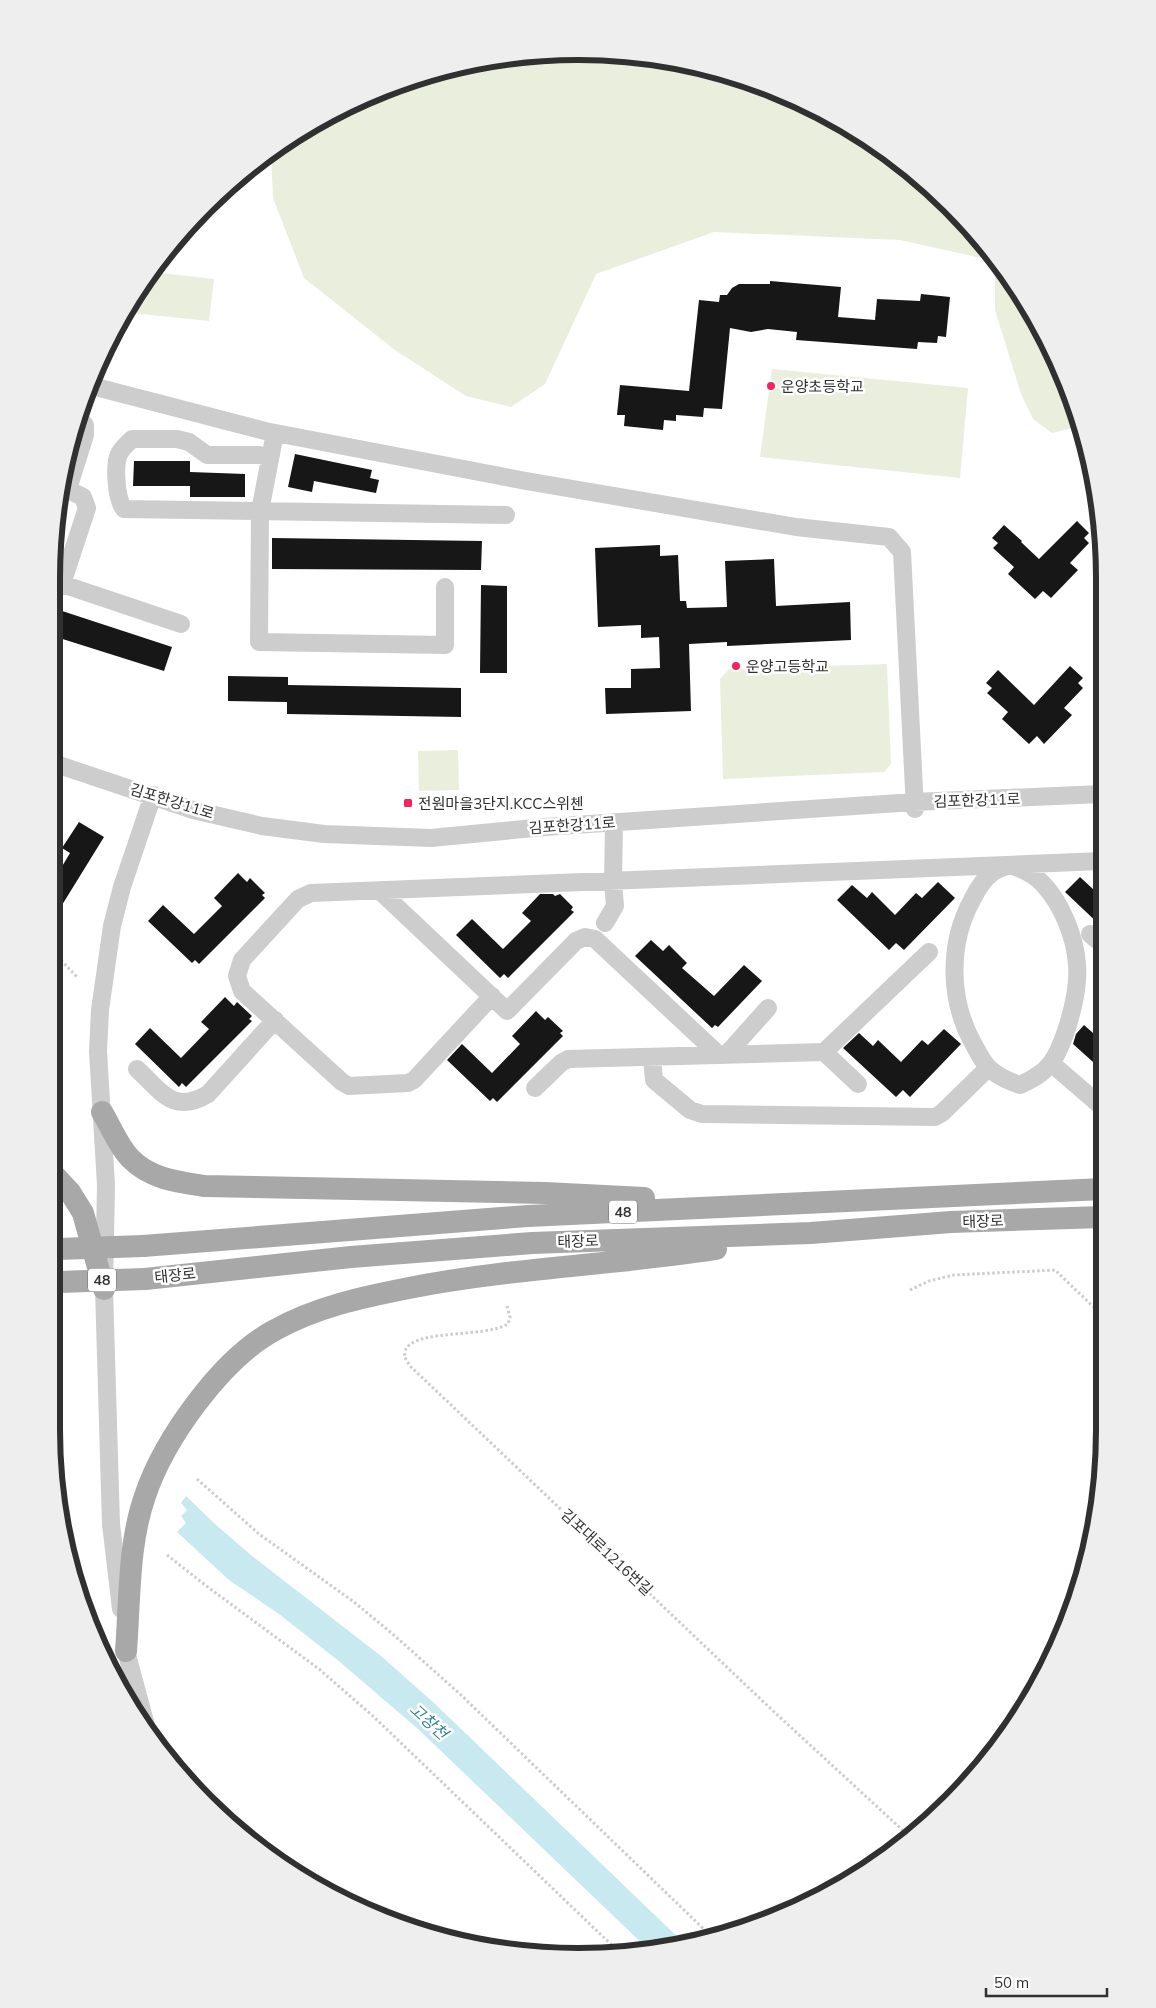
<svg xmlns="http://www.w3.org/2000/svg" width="1156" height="2008" font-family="Mulish,'Noto Sans KR',sans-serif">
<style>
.green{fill:#eaeedd}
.water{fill:#c8e9f0}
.building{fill:#171717}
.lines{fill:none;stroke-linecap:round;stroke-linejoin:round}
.path{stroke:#cdcdcd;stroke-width:3;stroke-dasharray:2.5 2.5;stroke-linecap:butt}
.minor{stroke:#cdcdcd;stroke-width:18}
.major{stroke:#a8a8a8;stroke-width:22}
.major-bridge{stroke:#a8a8a8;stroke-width:22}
.poi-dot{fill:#f72262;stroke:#fff;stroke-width:2}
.labels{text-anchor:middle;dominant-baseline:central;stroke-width:5;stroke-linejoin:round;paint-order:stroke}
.shield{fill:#fff;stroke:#6e6e6e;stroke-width:1}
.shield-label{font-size:14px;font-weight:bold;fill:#303030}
.poi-label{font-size:15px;fill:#303030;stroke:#fff;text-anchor:start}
.street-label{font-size:15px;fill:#303030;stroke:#fff}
.water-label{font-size:16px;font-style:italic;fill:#317f8e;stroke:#fff}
.rim{fill:none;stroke:#303030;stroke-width:6}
</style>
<rect width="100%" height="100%" fill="#fff"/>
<path class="green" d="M544,52L647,56L748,79L842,122L950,205L1016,286L1077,408L1081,426L1052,433L1033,419L1021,394L995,310V261L900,240L714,232L596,274L545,384L511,407L466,396L395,350L304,278L273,198L271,152L345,105L442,69Z
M152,272L214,279L209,321L132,313L134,298Z
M772,369L968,388L960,478L760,457Z
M887,664L891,764L884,772L723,779L720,679L729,669Z
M458,750L459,790L419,791L418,751Z"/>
<path class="water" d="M186,1496L215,1524L252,1556L381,1656L434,1703L686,1945L650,1951L418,1729L340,1662L279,1614L229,1580L177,1532L186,1523L181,1516L187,1510L181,1503Z"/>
<path class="building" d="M770,281L841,287L838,317L875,320L877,299L920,301L921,294L950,297L946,337L938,336L937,343L918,342L917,349L796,340L797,332L768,329L751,332L730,328L722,409L704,408L703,417L676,415V421L664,420L663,430L624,426L625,415H617L620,385L689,391L699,300L719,302L720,295H727L732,288L739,284H770Z
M295,454L372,470L370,478L379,480L376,493L314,481L312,492L288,487Z
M134,461H190V472L245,474V497H190V486H133Z
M1077,521L1089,533L1084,538L1089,543L1070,563L1078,570L1051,598L1043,591L1035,599L1008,574L1014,567L993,548L998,543L992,538L1004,525L1022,541L1021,542L1039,559Z
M272,538L482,541L481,570L272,569Z
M660,545V556L678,555L680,601H686L687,608L727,607L725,561L774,559L776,606L850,602L851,640L727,646V642L689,644L691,711L606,714L605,688H631V669L660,668L659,637L641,638V625L598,627L595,548Z
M481,585L507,586V673H480Z
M53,608L172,647L164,671L53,636Z
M1070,666L1083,678L1078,683L1083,688L1064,708L1072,715L1044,744L1037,736L1029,744L1002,719L1008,712L987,693L992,688L986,683L998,670L1034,705Z
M228,676L288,677V685L461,688V717L287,714V702L228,701Z
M79,822L104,837L54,918V880L70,853L62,848Z
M238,873L247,882L250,878L265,893L262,895L265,898L199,964L195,960L192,963L148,921L163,905L194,934L222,906L214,898Z
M1080,877L1094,890L1102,882V927L1065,892Z
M938,882L955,898L904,950L896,943L889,950L837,900L852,885L867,898L872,892L895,915L916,893L922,898Z
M540,894H553L555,896L560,894L573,907L571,910L574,912L508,978L504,974L500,978L456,935L472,919L503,949L531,921L522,913Z
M651,940L663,951L669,945L687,963L682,968L714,996L744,965L762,981L718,1027L715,1025L712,1028L635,956Z
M225,997L234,1006L237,1002L252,1016L249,1019L252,1021L186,1087L182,1083L179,1087L135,1044L150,1028L181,1058L209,1029L201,1022Z
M536,1011L545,1020L548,1017L563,1031L560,1033L563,1036L497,1102L493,1098L490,1101L447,1060L462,1044L492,1073L520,1044L512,1036Z
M1084,1025L1102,1041V1070L1073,1044L1076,1034Z
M944,1029L961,1044L910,1097L903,1090L896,1097L843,1048L859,1033L873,1046L878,1040L901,1062L922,1040L928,1045Z"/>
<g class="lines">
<path class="path" d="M54,953L78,978
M910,1290L929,1281L954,1275L1055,1270L1103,1316
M507,1306L510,1317L508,1324C485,1338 417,1329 406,1349C405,1351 405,1354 404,1356L410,1366L771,1709L910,1837
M197,1479L259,1534L354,1602L395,1636L461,1695L712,1937
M167,1555L209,1588L319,1669L374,1717L621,1954"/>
<path class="minor" d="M92,386L265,431L526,481L796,527L889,537L902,552L915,809
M275,433L260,511L259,642L445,645V587
M270,458L260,455H207L189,442L177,439H132C127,444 122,448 119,454C114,465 116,499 124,509L506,515
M68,489L85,435V425L79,418
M62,584L181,624
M53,591L62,584L87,508L83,497L62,487
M53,763L193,810L262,826L324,834L431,838L545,827L914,802L1101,794
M1010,865C1022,869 1034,874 1043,884C1062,904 1075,937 1077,964C1079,985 1073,1009 1067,1028C1063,1040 1058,1054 1051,1063C1043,1074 1031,1080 1020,1085C1008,1081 999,1077 990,1069C982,1062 978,1052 973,1043C949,1000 948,944 972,900C977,890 983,879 992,873C997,869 1004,867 1010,865Z
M380,891L507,1011L576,941L585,937L595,939L719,1055
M605,923L615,906L613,882L614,822
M1090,934L1102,944
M492,996L414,1080L408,1083L349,1086L342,1082L242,991L237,976L242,960L298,899L311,893L1102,861
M824,1052L929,952
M727,1054L768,1008
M652,1057L654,1080L690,1110L702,1114L935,1117L942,1113L988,1068
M1051,1063L1102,1107
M137,1069C161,1091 173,1115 208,1094L275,1020
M535,1088L561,1063L568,1059L824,1052L858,1084
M121,1609L111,1524L104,1289L106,1185L98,1051L100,1010L112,926L122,887L153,795
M125,1637L126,1651L147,1729"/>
<path class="major" d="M102,1112C110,1125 119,1147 130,1158C150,1179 178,1182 205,1186L545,1193L644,1198
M55,1176L70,1192L83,1213L104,1289
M143,1246L528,1216L1103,1189
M145,1279L351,1257L532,1243L811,1233L951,1222L1103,1217
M126,1651C130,1600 128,1544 145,1496C164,1439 222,1358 275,1330C316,1307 363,1297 409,1288C510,1268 614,1265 716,1249"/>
<path class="major-bridge" d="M58,1249L143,1246
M59,1282L145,1279"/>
</g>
<g class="poi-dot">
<circle cx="771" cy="386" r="5"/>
<circle cx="736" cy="666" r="5"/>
<rect x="403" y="798" width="10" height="10" rx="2.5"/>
</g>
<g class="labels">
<g class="shield">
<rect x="609" y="1200.5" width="28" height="23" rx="4"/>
<rect x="88" y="1268.5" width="28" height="23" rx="4"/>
</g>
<g class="shield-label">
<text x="623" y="1212">48</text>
<text x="102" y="1280">48</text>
</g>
<g class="poi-label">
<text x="781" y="386">운양초등학교</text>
<text x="746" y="666">운양고등학교</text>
<text x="418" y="803">전원마을3단지.KCC스위첸</text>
</g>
<g class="street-label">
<text transform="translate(977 800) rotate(-2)">김포한강11로</text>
<text transform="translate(172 801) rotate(17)">김포한강11로</text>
<text transform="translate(572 825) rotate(-4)">김포한강11로</text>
<text transform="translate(983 1221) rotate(-2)">태장로</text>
<text transform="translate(578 1241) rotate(-2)">태장로</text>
<text transform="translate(175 1275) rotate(-6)">태장로</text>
<text transform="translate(607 1552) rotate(43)">김포대로1216번길</text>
</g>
<g class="water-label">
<text transform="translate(429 1721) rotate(42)">고창천</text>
</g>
</g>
<path d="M0 0H1156V2008H0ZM578 60H578A518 518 0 0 1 1096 578V1430A518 518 0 0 1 578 1948H578A518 518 0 0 1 60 1430V578A518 518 0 0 1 578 60Z" fill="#eee" fill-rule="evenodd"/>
<path class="rim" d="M578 60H578A518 518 0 0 1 1096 578V1430A518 518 0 0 1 578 1948H578A518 518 0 0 1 60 1430V578A518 518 0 0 1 578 60Z"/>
<path d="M986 1988v8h121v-8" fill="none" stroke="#303030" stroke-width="2.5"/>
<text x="994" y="1988" font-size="15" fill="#303030" stroke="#ffffff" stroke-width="4" paint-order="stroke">50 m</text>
</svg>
